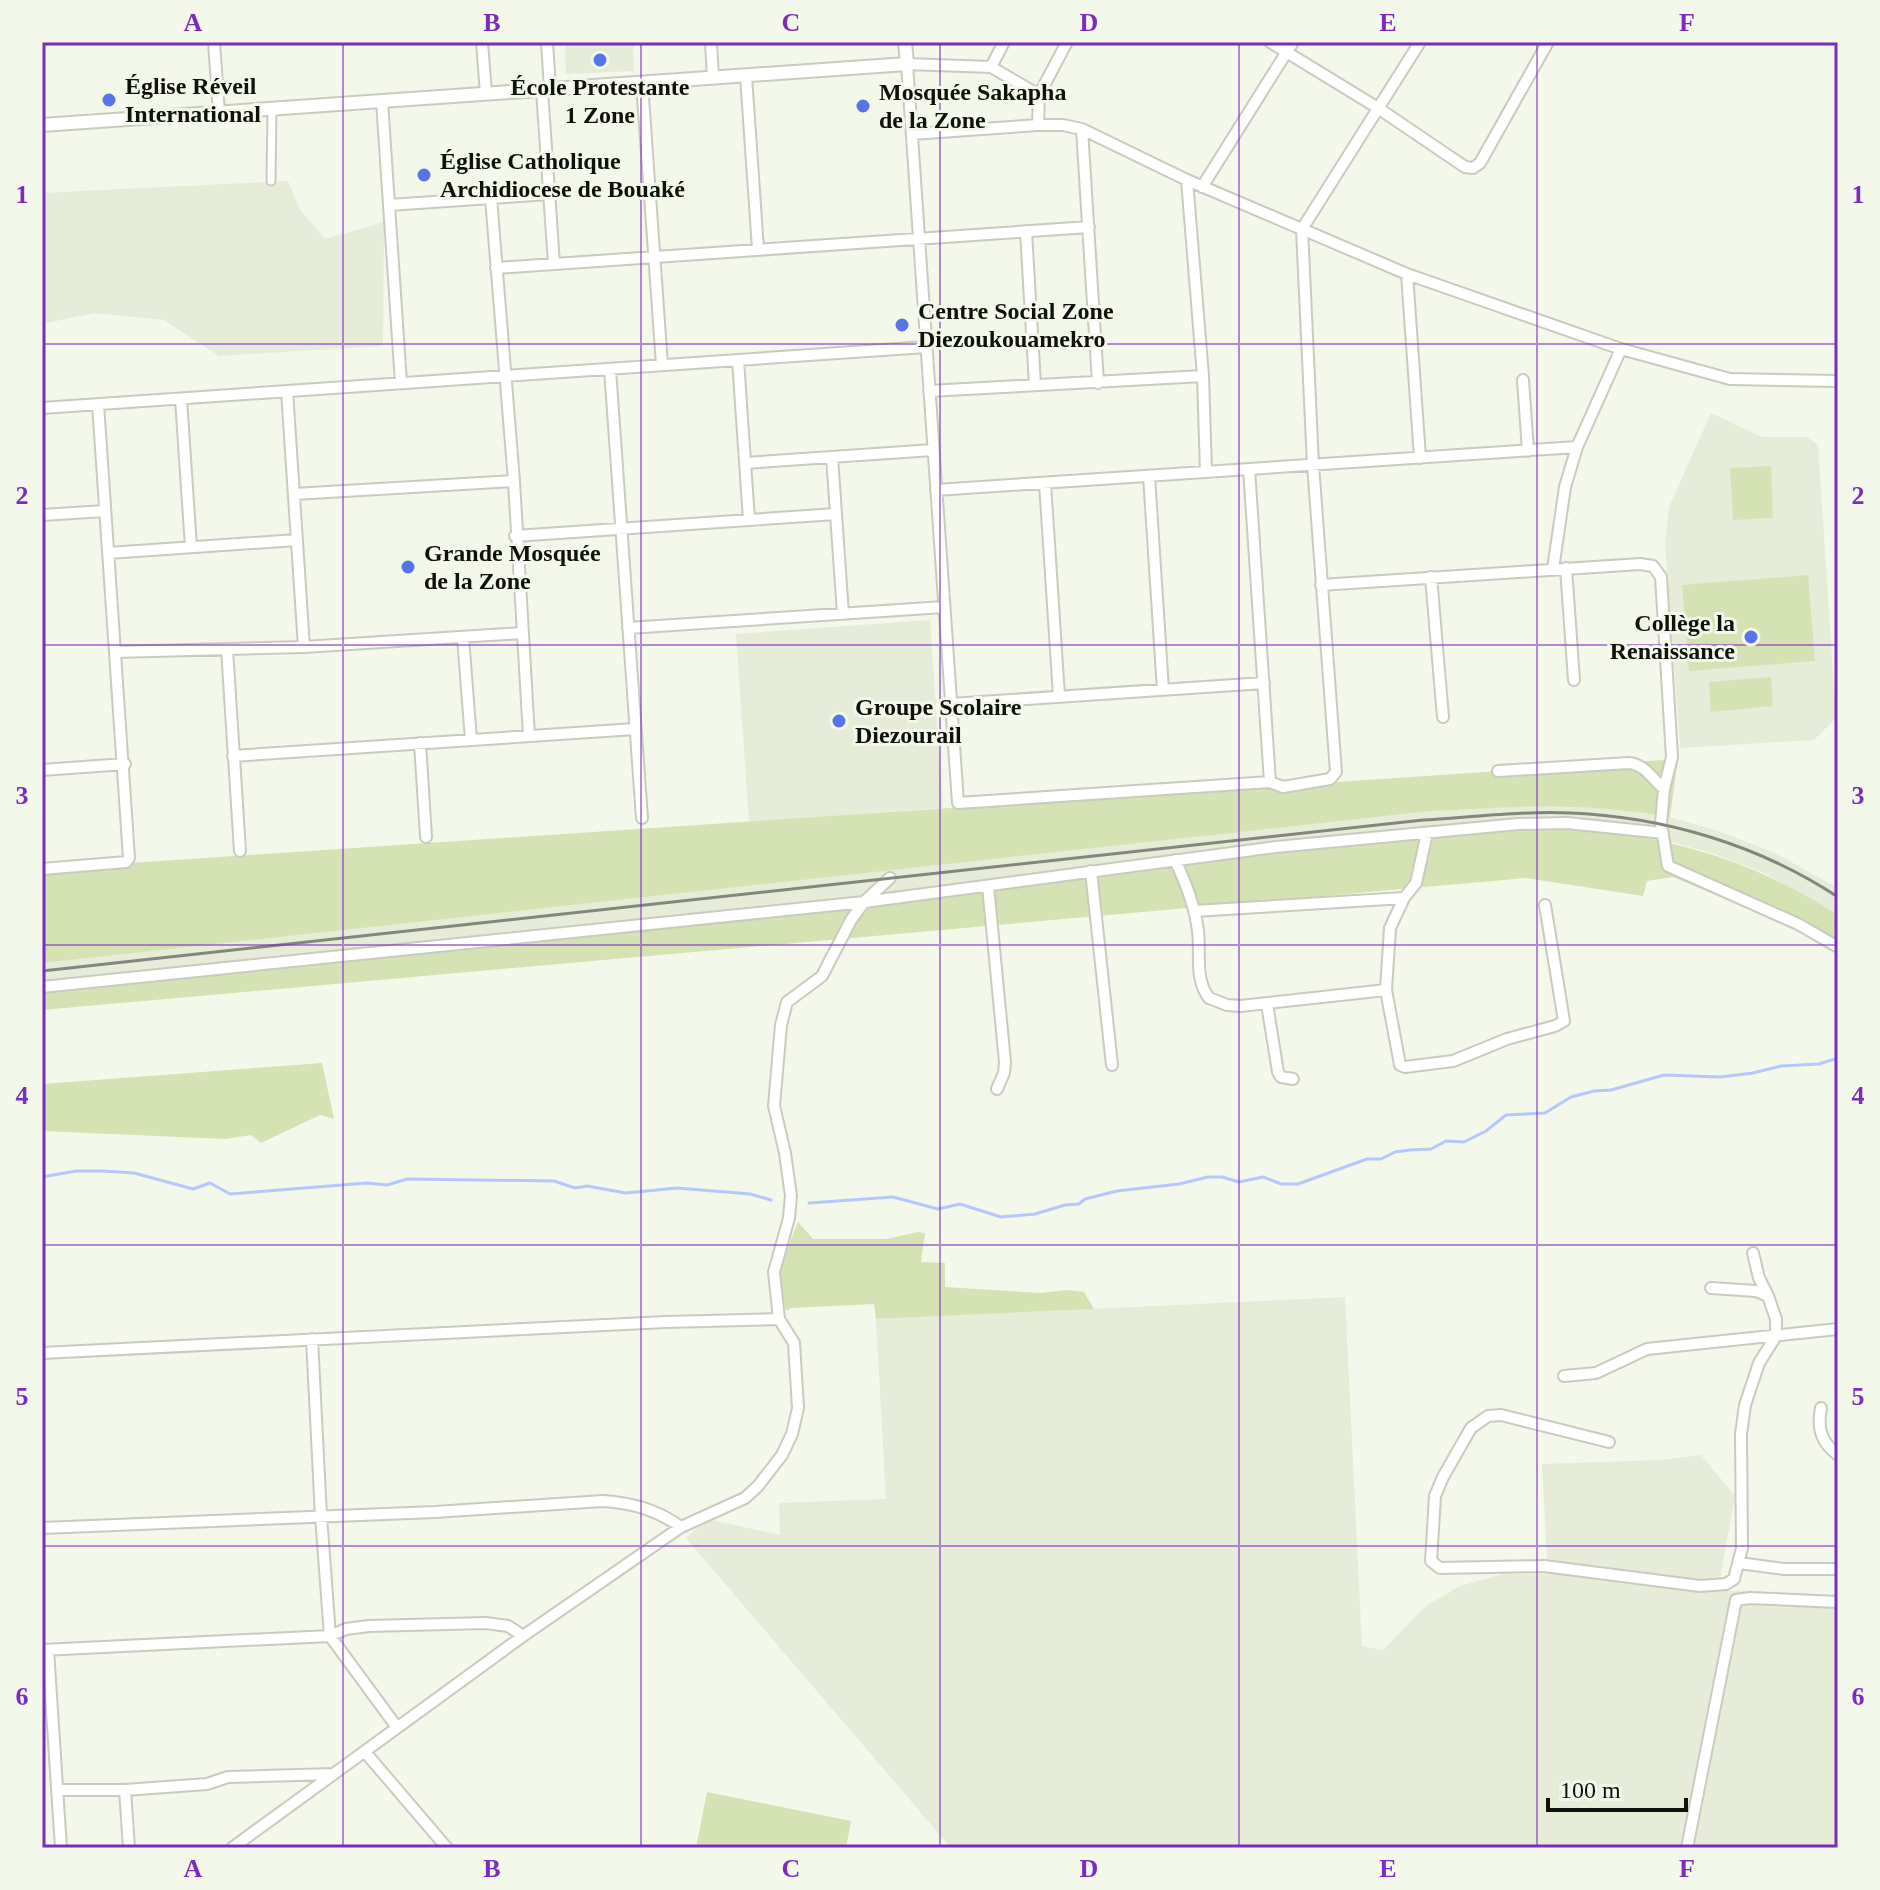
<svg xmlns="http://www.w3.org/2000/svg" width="1880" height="1890" font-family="'Times New Roman',serif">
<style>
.built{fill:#e6ecd7}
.green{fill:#d5e2b3}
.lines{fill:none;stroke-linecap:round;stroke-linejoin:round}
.stream{stroke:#b5c8fe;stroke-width:3}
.pedestrian-casing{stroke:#c8ccbf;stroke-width:11}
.minor-casing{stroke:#c8ccbf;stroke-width:14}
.tertiary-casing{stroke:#c8ccbf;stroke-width:16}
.pedestrian{stroke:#fff;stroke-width:7}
.minor{stroke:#fff;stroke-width:10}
.tertiary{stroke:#fff;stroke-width:12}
.rail{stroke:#83867d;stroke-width:3}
.grid{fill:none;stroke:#7b2cbf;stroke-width:2;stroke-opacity:0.55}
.poi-dot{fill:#5675ea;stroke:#f3f8ea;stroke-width:3}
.labels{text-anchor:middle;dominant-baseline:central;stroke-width:6;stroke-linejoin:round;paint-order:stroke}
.poi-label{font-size:24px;font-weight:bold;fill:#0f110c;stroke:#f3f8ea;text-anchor:start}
.neatline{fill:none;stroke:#7b2cbf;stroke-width:3}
.grid-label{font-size:26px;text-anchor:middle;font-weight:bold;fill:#7b2cbf}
</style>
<rect width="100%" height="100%" fill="#f3f8ea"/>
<path class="built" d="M565,42H633L634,71L566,74Z
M288,181L300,210L325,239L384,222L383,346L219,356L164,320L94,313L42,324V193Z
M1711,413L1762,437H1807L1818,445L1836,718L1814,740L1680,748L1665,544L1669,507Z
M930,620L943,808L749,822L736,634Z
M1519,805L1622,809L1670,817L1721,832L1773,852L1838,888V915L1764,873L1714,854L1665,840L1424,835L42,984V962L1422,812Z
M1345,1297L1362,1646L1383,1650L1426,1606L1460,1586L1503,1574H1548L1542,1464L1662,1460L1701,1455L1735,1496L1718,1590L1838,1595V1848H951L686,1538L707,1519L780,1535L779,1503L886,1499L876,1319Z"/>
<path class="green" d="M1771,466L1773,518L1733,520L1730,468Z
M1808,575L1815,661L1689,671L1682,585Z
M1771,677L1773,706L1711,712L1709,682Z
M1678,759L1670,817C1583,802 1510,806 1422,812L42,963V869Z
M1569,828C1669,836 1753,860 1838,915V950L1776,920L1673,877L1647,881L1643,896L1526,878L42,1010V984L1424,835L1520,829Z
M322,1063L334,1119L320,1115L261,1143L251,1135L225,1139L42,1131V1084Z
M798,1222L813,1239H887L918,1232L925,1233L921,1262L945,1263V1287L1040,1293L1067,1290L1084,1292L1094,1309L876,1319L874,1304L791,1308L786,1311L778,1272Z
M707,1792L851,1821L846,1848H696Z"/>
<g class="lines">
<path class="stream" d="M42,1177L76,1171H103L134,1173L193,1189L210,1183L230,1194L367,1183L387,1185L407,1179L554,1181L575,1188L587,1186L626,1193L677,1188L750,1194L771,1200
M809,1203L893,1197L938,1209L960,1204L1001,1217L1035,1214L1065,1205L1079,1204L1085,1199L1117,1191L1179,1184L1208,1177H1222L1239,1182L1263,1177L1281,1184H1298L1367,1159H1381L1395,1152L1410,1150L1431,1149L1446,1141L1464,1142L1486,1131L1506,1115L1545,1113L1571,1097L1594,1091L1611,1090L1664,1075L1720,1077L1753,1073L1781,1066L1819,1064L1838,1058"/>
<g class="pedestrian-casing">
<path id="pedestrian" d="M271,181L272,109"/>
</g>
<g class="minor-casing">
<path id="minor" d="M214,42L219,112
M482,42L486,94
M547,42L550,89
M711,42L713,78
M1004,42L991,67L907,64L958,803L1270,782L1283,787L1289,786L1330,779L1336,772L1313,465L1302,229L1420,42
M1270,42L1378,108L1465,167L1473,168L1480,163L1548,42
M991,67L1039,95
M746,76L758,249
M642,83L662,365
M542,90L554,264
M382,101L401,383
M1038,125L1039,95L1067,42
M1082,129L1098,383
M912,134L1038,125H1063L1082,129L1187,180L1407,274L1621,349L1730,379L1838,381
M1187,180L1203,376L1206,472
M1202,187L1293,42
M491,198L514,481L529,736
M389,205L549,194
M1026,231L1035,385
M496,268L1089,227
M1407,274L1420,458
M738,360L749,520
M610,369L642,818
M1523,380L1528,451
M287,391L304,647
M929,391L1203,376
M181,399L191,547
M42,408L926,347
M832,457L843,614
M745,463L933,450
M1249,469L1270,782
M1149,476L1163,690
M1045,483L1059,696
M936,490L1577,447
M294,494L514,481
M42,515L105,511
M515,536L836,514
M108,553L297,540
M1566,568L1574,680
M1553,569L1565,487L1577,447L1621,349
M1431,577L1443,717
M1321,585L1640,564L1653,566L1661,577L1672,757L1664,789L1661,824L1668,866L1798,924L1838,947
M628,628L944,607
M463,637L471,740
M227,649L240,851
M115,652L304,647L522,633
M951,704L1264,683
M420,743L426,837
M233,756L635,729
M42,770L125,764
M1498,771L1629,763C1646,765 1652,779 1664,789
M1427,833L1416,883L1404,898L1390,928L1386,990L1400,1065L1405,1067L1453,1061L1507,1039L1555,1026L1564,1021L1545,905
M1175,860C1186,883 1195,906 1198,931C1201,955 1194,978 1209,998L1227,1005L1241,1006L1386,990
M42,869L126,862L129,858L98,404
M1091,871L1112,1065
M988,886L1005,1062L1004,1073L997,1089
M1194,911L1404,898
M42,987L864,902L1276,847L1518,824L1567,823L1663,833
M1267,1004L1278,1072L1281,1077L1293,1079
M1753,1253L1759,1278L1768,1296
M312,1339L321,1516L330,1636L396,1726
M42,1353L666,1322L779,1319
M1564,1376L1596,1373L1647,1349L1838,1329
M1821,1408C1817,1429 1821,1442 1838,1455
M1609,1442L1501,1415L1488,1416L1471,1428L1443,1477L1435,1496L1431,1561L1440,1568L1544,1566L1700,1586L1726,1584L1734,1579L1742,1548L1741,1434L1745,1405L1759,1363L1776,1336V1319L1768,1296L1756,1291L1711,1288
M42,1528L435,1512L603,1501C633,1503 657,1510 681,1527
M1739,1563L1784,1569H1838
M42,1650L330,1636L346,1629L369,1626L486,1623L508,1626L523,1636
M48,1650L61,1848
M365,1752L447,1848
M57,1790H125L207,1784L228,1777L333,1774
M125,1790L129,1848
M232,1848L523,1636L681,1527L745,1498L758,1486L782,1455L792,1434L798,1408L794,1343L779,1319L774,1272L789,1218L791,1196L785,1153L774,1106L781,1025L787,1002L822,976L851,920L864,902L890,878
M1687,1848L1736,1600L1750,1598L1838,1602"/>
</g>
<g class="tertiary-casing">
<path id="tertiary" d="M42,125L907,64L905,42"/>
</g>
<use href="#pedestrian" class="pedestrian"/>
<use href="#minor" class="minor"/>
<use href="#tertiary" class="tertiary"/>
<path class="rail" d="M42,971L1423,820C1472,817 1522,811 1571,813C1665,817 1759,845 1838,897"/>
</g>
<path class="grid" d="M343,42V1848M641,42V1848M940,42V1848M1239,42V1848M1537,42V1848M42,344H1838M42,645H1838M42,945H1838M42,1245H1838M42,1546H1838"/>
<g class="poi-dot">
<circle cx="600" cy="60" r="8"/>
<circle cx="109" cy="100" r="8"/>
<circle cx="863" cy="106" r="8"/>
<circle cx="424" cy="175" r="8"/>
<circle cx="902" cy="325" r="8"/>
<circle cx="408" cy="567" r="8"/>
<circle cx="1751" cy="637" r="8"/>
<circle cx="839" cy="721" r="8"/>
</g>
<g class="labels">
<g class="poi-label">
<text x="125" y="86">Église Réveil<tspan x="125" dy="28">International</tspan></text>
<text x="600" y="87" text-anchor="middle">École Protestante<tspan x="600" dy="28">1 Zone</tspan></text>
<text x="879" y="92">Mosquée Sakapha<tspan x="879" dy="28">de la Zone</tspan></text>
<text x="440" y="161">Église Catholique<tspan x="440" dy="28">Archidiocese de Bouaké</tspan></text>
<text x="918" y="311">Centre Social Zone<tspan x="918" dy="28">Diezoukouamekro</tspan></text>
<text x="424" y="553">Grande Mosquée<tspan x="424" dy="28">de la Zone</tspan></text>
<text x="1735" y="623" text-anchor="end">Collège la<tspan x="1735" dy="28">Renaissance</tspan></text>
<text x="855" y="707">Groupe Scolaire<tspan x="855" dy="28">Diezourail</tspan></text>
</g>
</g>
<rect width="1880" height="1890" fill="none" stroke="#f3f8ea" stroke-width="88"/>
<path d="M1548 1798v12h138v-12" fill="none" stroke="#0f110c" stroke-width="4"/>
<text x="1560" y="1798" font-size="24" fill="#0f110c" stroke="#f3f8ea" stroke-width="6" paint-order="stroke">100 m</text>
<rect x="44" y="44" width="1792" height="1802" class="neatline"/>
<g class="grid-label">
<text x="193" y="31">A</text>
<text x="492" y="31">B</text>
<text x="791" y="31">C</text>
<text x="1089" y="31">D</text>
<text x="1388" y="31">E</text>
<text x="1687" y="31">F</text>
<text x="22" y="203">1</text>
<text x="1858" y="203">1</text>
<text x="22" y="504">2</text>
<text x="1858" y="504">2</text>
<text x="22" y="804">3</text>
<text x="1858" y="804">3</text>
<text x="22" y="1104">4</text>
<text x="1858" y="1104">4</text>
<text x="22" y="1405">5</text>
<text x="1858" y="1405">5</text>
<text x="22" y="1705">6</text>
<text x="1858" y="1705">6</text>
<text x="193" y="1877">A</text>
<text x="492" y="1877">B</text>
<text x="791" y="1877">C</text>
<text x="1089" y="1877">D</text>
<text x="1388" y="1877">E</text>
<text x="1687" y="1877">F</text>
</g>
</svg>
